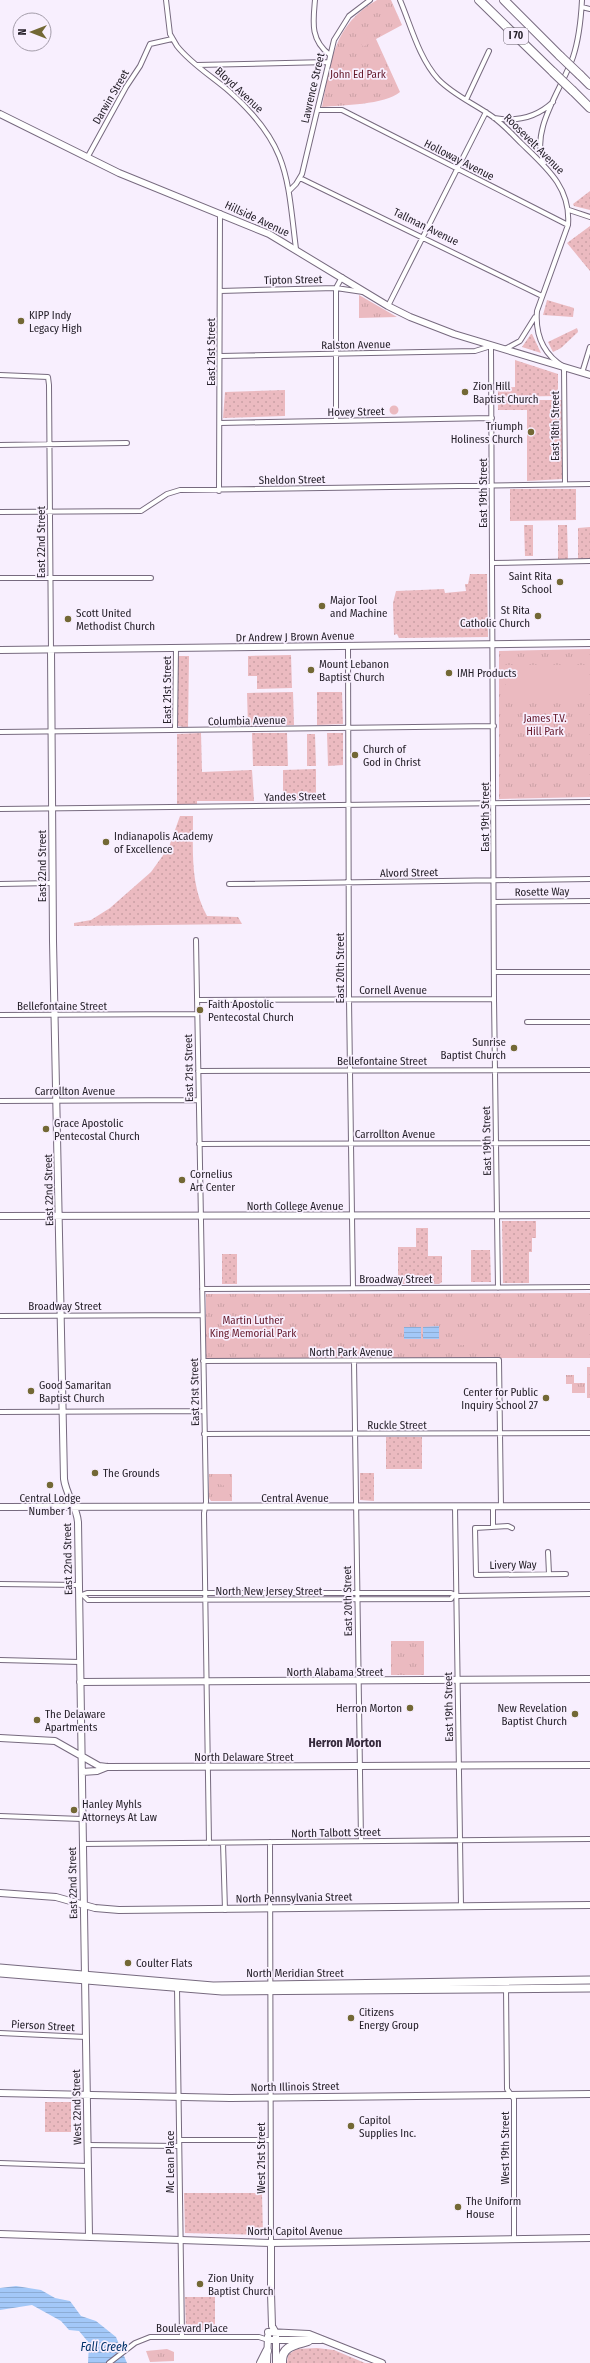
<svg xmlns="http://www.w3.org/2000/svg" width="590" height="2363" font-family="'Fira Sans Condensed',sans-serif">
<style>
.grass{fill:url(#grass-dots)}
.park{fill:url(#park-tufts)}
.pitch{fill:#ebbac0}
.water{fill:url(#water-rules)}
.lines{fill:none;stroke-linecap:round;stroke-linejoin:round}
.street-casing{stroke:#776a7f;stroke-width:6}
.secondary-casing{stroke:#776a7f;stroke-width:8}
.primary-casing{stroke:#776a7f;stroke-width:9}
.highway-casing{stroke:#776a7f;stroke-width:10}
.street{stroke:#fff;stroke-width:4}
.secondary{stroke:#fff;stroke-width:6}
.primary{stroke:#fff;stroke-width:7}
.highway{stroke:#fff;stroke-width:8}
.highway-bridge-casing{stroke:#776a7f;stroke-width:10;stroke-linecap:butt}
.highway-bridge{stroke:#fff;stroke-width:8}
.poi-dot{fill:#736835;stroke:#f8effe;stroke-width:1.5}
.labels{text-anchor:middle;dominant-baseline:central;stroke-width:3.5;stroke-linejoin:round;paint-order:stroke}
.shield{fill:#f8effe;stroke:#66606a;stroke-width:1}
.shield-label{font-size:10px;font-weight:bold;fill:#27222b}
.park-label{font-size:11px;fill:#65192b;stroke:#f8effe}
.street-label{font-size:11px;fill:#27222b;stroke:#f8effe}
.poi-label{font-size:11px;fill:#27222b;stroke:#f8effe;text-anchor:start}
.neighbourhood-label{font-size:12px;font-weight:bold;fill:#35293b;stroke:#f8effe}
.water-label{font-size:12px;font-style:italic;fill:#003269;stroke:#f8effe}
</style>
<defs>
<pattern id="grass-dots" width="8" height="8" patternUnits="userSpaceOnUse"><rect width="8" height="8" fill="#ebbac0"/><path d="M2 2h.1M6 6h.1" fill="none" stroke="#caa0a5" stroke-width="1.8" stroke-linecap="round"/></pattern>
<pattern id="park-tufts" width="24" height="20" patternUnits="userSpaceOnUse"><rect width="24" height="20" fill="#ebbac0"/><path d="M3 7l-1-3M5 7V3M7 7l1-3M15 17l-1-3M17 17v-4M19 17l1-3" fill="none" stroke="#caa0a5"/></pattern>
<pattern id="water-rules" width="6" height="5" patternUnits="userSpaceOnUse"><rect width="6" height="5" fill="#a3c8f8"/><path d="M0 2.5h6" fill="none" stroke="#8cacd5"/></pattern>
</defs>
<rect width="100%" height="100%" fill="#f8effe"/>
<path class="grass" d="M590,191V210L574,206L573,204Z
M590,226V271L567,243Z
M547,300L574,308L573,317L543,315Z
M577,328L578,332L561,348L553,352L548,342Z
M531,334H532L541,353L522,347Z
M515,360L558,374V396L498,397V388L515,387Z
M285,390V416L223,418L225,392Z
M498,400H562L563,479L527,481V410H498Z
M510,489H576V520L510,521Z
M524,525H533V556H525Z
M558,525H567L568,559H558Z
M590,527V559H578V528Z
M470,574H487L488,637L399,638L397,634L394,635L393,603L396,591L444,589L445,593L466,591L465,584H468Z
M291,655L292,688L257,689V676H248V656Z
M178,656H189L188,728L178,726Z
M293,692L294,725L248,726L247,693Z
M317,692H342L343,724L317,725Z
M201,733L202,772L252,770L254,801H197V804L177,805V734Z
M252,733H287L288,766H253Z
M327,733H343V765L328,766Z
M307,734H315L316,766H307Z
M316,769V800H283V770Z
M180,816H193C193,850 190,886 207,916L238,917L242,924L74,926V923L91,920L110,908L151,872L169,847Z
M502,1221H536V1238H532V1252H529V1283H503Z
M416,1228H428V1256H442V1282L439,1284H398V1247H416Z
M471,1250H490L491,1282H471Z
M222,1254H237V1284H222Z
M386,1437H422V1469H386Z
M360,1473H374V1501L360,1500Z
M45,2102H71V2132H45Z
M184,2193H262L263,2235L185,2233Z
M185,2297H215V2330H186Z
M317,2348L334,2350L365,2363H287L288,2355L296,2349Z"/>
<path class="park" d="M377,0H391L402,25L376,39L400,92C385,105 342,105 322,107C331,61 333,25 377,0Z
M359,295L397,317L359,318Z
M590,649V797L499,799V651Z
M590,1293V1358H206V1294Z
M587,1367H590V1398H587Z
M566,1375H574V1383H585V1393H572V1384H566Z
M209,1474H232V1501H211L209,1498Z
M391,1641H424V1675H391Z
M167,2349L174,2352V2361L150,2362L146,2351Z"/>
<path class="pitch" d="M361,26L370,43L363,47L354,30Z
M389.5 410a4.5 4.5 0 1 1 9 0a4.5 4.5 0 1 1-9 0Z
M506,665H585V699H506Z
M459,1332H480V1345H459Z
M218.5 1480a5.5 5.5 0 1 1 11 0a5.5 5.5 0 1 1-11 0Z"/>
<path class="water" d="M439,1326V1339H423V1327Z
M404,1327H421V1339H404Z
M16,2286L41,2290L55,2298L70,2301L81,2316L96,2321L116,2337L127,2363H88L89,2343L79,2331L69,2330L61,2321L32,2305L0,2310V2288Z"/>
<g class="lines">
<g class="street-casing">
<path id="street" d="M166,0L170,34L177,46C191,64 213,77 230,92C289,145 287,176 296,249
M315,0C313,22 310,40 330,55
M400,0C411,26 419,58 438,79C453,95 475,104 493,117C504,125 513,135 522,144C547,168 571,188 568,225L537,311C535,335 543,354 564,367L565,484
M582,7L590,9
M197,65L328,62
M466,100L489,51
M318,110H342L568,225
M494,118C516,122 537,117 553,102
M87,158L126,87L140,66L150,44L172,39
M544,163C529,131 562,89 573,57C579,39 581,19 582,0
M300,178L542,296
M290,190L296,184L302,174L334,40L349,16L370,0
M569,210L590,217
M220,291L336,288L363,292
M388,306L486,112
M505,349L520,341L535,317
M221,356L475,351L491,346L494,999L498,1288
M582,373L590,347
M0,375L48,377L49,385L51,650
M336,421V288L342,277
M220,423L492,418
M0,445L127,443
M219,491L220,213
M0,512L141,511L167,494L180,490L590,484
M493,563L590,561
M0,578H151
M348,647L349,999L353,1288
M175,730L176,649
M0,732L494,726
M0,809L590,802
M0,884L52,883
M229,884L590,879
M494,902L590,901
M196,940L206,1502L204,1513L209,1843
M494,972H590
M197,1000L494,999
M0,1015L197,1014
M527,1022H590
M198,1071L590,1070
M0,1101L198,1100
M199,1144L590,1143
M202,1289L590,1287
M0,1316L202,1315
M203,1361L499,1360L501,1507
M354,1361L361,1841
M0,1412L204,1411
M204,1434L590,1433
M455,1507L461,1906
M493,1507V1526
M512,1528L508,1526L475,1528L476,1575L566,1574
M548,1552L549,1574
M0,1584L79,1585
M79,1596L87,1593H451L457,1596L590,1594
M84,1596L88,1600L451,1599L453,1596
M0,1660L80,1662
M0,1816L82,1819
M270,1842L271,2243
M223,1843L225,1910
M83,1844L590,1839
M177,1988L182,2336
M506,1988L507,2089L514,2099V2239
M0,2033L86,2037
M179,2140H270
M88,2145L179,2146
M0,2163L88,2166
M109,2363L135,2343L150,2337H259L268,2340"/>
</g>
<g class="secondary-casing">
<path id="secondary" d="M0,114L119,173L269,234L388,306L410,317L454,334L590,375
M0,650L590,643
M51,650L53,941L64,1479C66,1495 77,1507 78,1522L89,2236
M0,1216L590,1215
M0,1507L590,1506
M80,1682L590,1679
M0,1738L55,1741L99,1766L107,1767L590,1765
M82,1772L97,1771L107,1767
M0,1893L56,1897L95,1908L119,1910L590,1905
M0,2093L230,2098L590,2094
M0,2234L271,2243L590,2238
M271,2243V2293L272,2326L276,2333V2363
M268,2332L309,2334L382,2363
M268,2340H321
M267,2363L268,2336"/>
</g>
<g class="primary-casing">
<path id="primary" d="M0,1968L213,1986L590,1980
M0,1973L222,1991L590,1988"/>
</g>
<g class="highway-casing">
<path id="highway" d="M479,0L553,72
M504,0L560,56
M580,75L590,85
M573,91L590,108
M261,2363L267,2351
M282,2363C281,2346 295,2345 308,2341"/>
</g>
<use href="#street" class="street"/>
<use href="#secondary" class="secondary"/>
<use href="#primary" class="primary"/>
<use href="#highway" class="highway"/>
<g class="highway-bridge-casing">
<path id="highway-bridge" d="M560,56L580,75
M553,72L573,91"/>
</g>
<use href="#highway-bridge" class="highway-bridge"/>
</g>
<g class="poi-dot">
<circle cx="21" cy="321" r="4"/>
<circle cx="465" cy="392" r="4"/>
<circle cx="531" cy="432" r="4"/>
<circle cx="560" cy="582" r="4"/>
<circle cx="322" cy="606" r="4"/>
<circle cx="538" cy="616" r="4"/>
<circle cx="68" cy="619" r="4"/>
<circle cx="311" cy="670" r="4"/>
<circle cx="449" cy="673" r="4"/>
<circle cx="355" cy="755" r="4"/>
<circle cx="106" cy="842" r="4"/>
<circle cx="200" cy="1010" r="4"/>
<circle cx="514" cy="1048" r="4"/>
<circle cx="46" cy="1129" r="4"/>
<circle cx="182" cy="1180" r="4"/>
<circle cx="31" cy="1391" r="4"/>
<circle cx="546" cy="1398" r="4"/>
<circle cx="95" cy="1473" r="4"/>
<circle cx="50" cy="1485" r="4"/>
<circle cx="410" cy="1708" r="4"/>
<circle cx="575" cy="1714" r="4"/>
<circle cx="37" cy="1720" r="4"/>
<circle cx="74" cy="1810" r="4"/>
<circle cx="128" cy="1963" r="4"/>
<circle cx="351" cy="2018" r="4"/>
<circle cx="351" cy="2126" r="4"/>
<circle cx="458" cy="2207" r="4"/>
<circle cx="200" cy="2284" r="4"/>
</g>
<g class="labels">
<rect class="shield" x="504" y="28" width="24" height="16" rx="3"/>
<g class="shield-label">
<text x="516" y="36">I 70</text>
</g>
<g class="park-label">
<text x="358" y="74">John Ed Park</text>
<text x="545" y="718">James T.V.<tspan x="545" dy="13">Hill Park</tspan></text>
<text x="253" y="1320">Martin Luther<tspan x="253" dy="13">King Memorial Park</tspan></text>
</g>
<g class="street-label">
<text transform="translate(313 88) rotate(-77)">Lawrence Street</text>
<text transform="translate(239 90) rotate(43)">Bloyd Avenue</text>
<text transform="translate(111 97) rotate(-60)">Darwin Street</text>
<text transform="translate(534 144) rotate(45)">Roosevelt Avenue</text>
<text transform="translate(459 160) rotate(27)">Holloway Avenue</text>
<text transform="translate(257 219) rotate(25)">Hillside Avenue</text>
<text transform="translate(426 227) rotate(26)">Tallman Avenue</text>
<text transform="translate(293 280) rotate(-1)">Tipton Street</text>
<text transform="translate(356 345) rotate(-1)">Ralston Avenue</text>
<text transform="translate(211 352) rotate(-90)">East 21st Street</text>
<text transform="translate(356 412) rotate(-1)">Hovey Street</text>
<text transform="translate(555 426) rotate(-90)">East 18th Street</text>
<text transform="translate(292 480) rotate(-1)">Sheldon Street</text>
<text transform="translate(483 493) rotate(-90)">East 19th Street</text>
<text transform="translate(41 542) rotate(-90)">East 22nd Street</text>
<text transform="translate(295 637) rotate(-1)">Dr Andrew J Brown Avenue</text>
<text transform="translate(167 690) rotate(-90)">East 21st Street</text>
<text transform="translate(247 721) rotate(-1)">Columbia Avenue</text>
<text transform="translate(295 797) rotate(-1)">Yandes Street</text>
<text transform="translate(485 817) rotate(-90)">East 19th Street</text>
<text transform="translate(42 866) rotate(-90)">East 22nd Street</text>
<text transform="translate(409 873) rotate(-1)">Alvord Street</text>
<text transform="translate(542 892) rotate(-1)">Rosette Way</text>
<text transform="translate(340 968) rotate(-90)">East 20th Street</text>
<text x="393" y="990">Cornell Avenue</text>
<text x="62" y="1006">Bellefontaine Street</text>
<text x="382" y="1061">Bellefontaine Street</text>
<text transform="translate(189 1068) rotate(-91)">East 21st Street</text>
<text x="75" y="1091">Carrollton Avenue</text>
<text x="395" y="1134">Carrollton Avenue</text>
<text transform="translate(487 1141) rotate(-91)">East 19th Street</text>
<text transform="translate(49 1190) rotate(-91)">East 22nd Street</text>
<text x="295" y="1206">North College Avenue</text>
<text x="396" y="1279">Broadway Street</text>
<text x="65" y="1306">Broadway Street</text>
<text x="351" y="1352">North Park Avenue</text>
<text transform="translate(195 1392) rotate(-91)">East 21st Street</text>
<text x="397" y="1425">Ruckle Street</text>
<text x="295" y="1498">Central Avenue</text>
<text transform="translate(68 1559) rotate(-91)">East 22nd Street</text>
<text transform="translate(513 1565) rotate(-1)">Livery Way</text>
<text x="269" y="1591">North New Jersey Street</text>
<text transform="translate(348 1601) rotate(-91)">East 20th Street</text>
<text x="335" y="1672">North Alabama Street</text>
<text transform="translate(449 1707) rotate(-91)">East 19th Street</text>
<text x="244" y="1757">North Delaware Street</text>
<text transform="translate(336 1833) rotate(-1)">North Talbott Street</text>
<text transform="translate(73 1883) rotate(-91)">East 22nd Street</text>
<text transform="translate(294 1898) rotate(-1)">North Pennsylvania Street</text>
<text x="295" y="1973">North Meridian Street</text>
<text transform="translate(43 2026) rotate(3)">Pierson Street</text>
<text transform="translate(295 2087) rotate(-1)">North Illinois Street</text>
<text transform="translate(77 2107) rotate(-91)">West 22nd Street</text>
<text transform="translate(505 2148) rotate(-90)">West 19th Street</text>
<text transform="translate(261 2158) rotate(-90)">West 21st Street</text>
<text transform="translate(170 2162) rotate(-90)">Mc Lean Place</text>
<text x="295" y="2231">North Capitol Avenue</text>
<text x="192" y="2328">Boulevard Place</text>
</g>
<g class="poi-label">
<text x="29" y="315">KIPP Indy<tspan x="29" dy="13">Legacy High</tspan></text>
<text x="473" y="386">Zion Hill<tspan x="473" dy="13">Baptist Church</tspan></text>
<text x="523" y="426" text-anchor="end">Triumph<tspan x="523" dy="13">Holiness Church</tspan></text>
<text x="552" y="576" text-anchor="end">Saint Rita<tspan x="552" dy="13">School</tspan></text>
<text x="330" y="600">Major Tool<tspan x="330" dy="13">and Machine</tspan></text>
<text x="530" y="610" text-anchor="end">St Rita<tspan x="530" dy="13">Catholic Church</tspan></text>
<text x="76" y="613">Scott United<tspan x="76" dy="13">Methodist Church</tspan></text>
<text x="319" y="664">Mount Lebanon<tspan x="319" dy="13">Baptist Church</tspan></text>
<text x="457" y="673">IMH Products</text>
<text x="363" y="749">Church of<tspan x="363" dy="13">God in Christ</tspan></text>
<text x="114" y="836">Indianapolis Academy<tspan x="114" dy="13">of Excellence</tspan></text>
<text x="208" y="1004">Faith Apostolic<tspan x="208" dy="13">Pentecostal Church</tspan></text>
<text x="506" y="1042" text-anchor="end">Sunrise<tspan x="506" dy="13">Baptist Church</tspan></text>
<text x="54" y="1123">Grace Apostolic<tspan x="54" dy="13">Pentecostal Church</tspan></text>
<text x="190" y="1174">Cornelius<tspan x="190" dy="13">Art Center</tspan></text>
<text x="39" y="1385">Good Samaritan<tspan x="39" dy="13">Baptist Church</tspan></text>
<text x="538" y="1392" text-anchor="end">Center for Public<tspan x="538" dy="13">Inquiry School 27</tspan></text>
<text x="103" y="1473">The Grounds</text>
<text x="50" y="1498" text-anchor="middle">Central Lodge<tspan x="50" dy="13">Number 1</tspan></text>
<text x="402" y="1708" text-anchor="end">Herron Morton</text>
<text x="567" y="1708" text-anchor="end">New Revelation<tspan x="567" dy="13">Baptist Church</tspan></text>
<text x="45" y="1714">The Delaware<tspan x="45" dy="13">Apartments</tspan></text>
<text x="82" y="1804">Hanley Myhls<tspan x="82" dy="13">Attorneys At Law</tspan></text>
<text x="136" y="1963">Coulter Flats</text>
<text x="359" y="2012">Citizens<tspan x="359" dy="13">Energy Group</tspan></text>
<text x="359" y="2120">Capitol<tspan x="359" dy="13">Supplies Inc.</tspan></text>
<text x="466" y="2201">The Uniform<tspan x="466" dy="13">House</tspan></text>
<text x="208" y="2278">Zion Unity<tspan x="208" dy="13">Baptist Church</tspan></text>
</g>
<g class="neighbourhood-label">
<text x="345" y="1743">Herron Morton</text>
</g>
<g class="water-label">
<text x="104" y="2347">Fall Creek</text>
</g>
</g>
<g transform="translate(32 32) rotate(270)"><circle r="19" fill="#f8effe" stroke="#a49daa"/>
<path d="M0-3L7 15L0 10L-7 15Z" fill="#736835"/>
<text y="-6" font-size="11" font-weight="bold" text-anchor="middle" fill="#27222b">N</text>
</g>
</svg>
